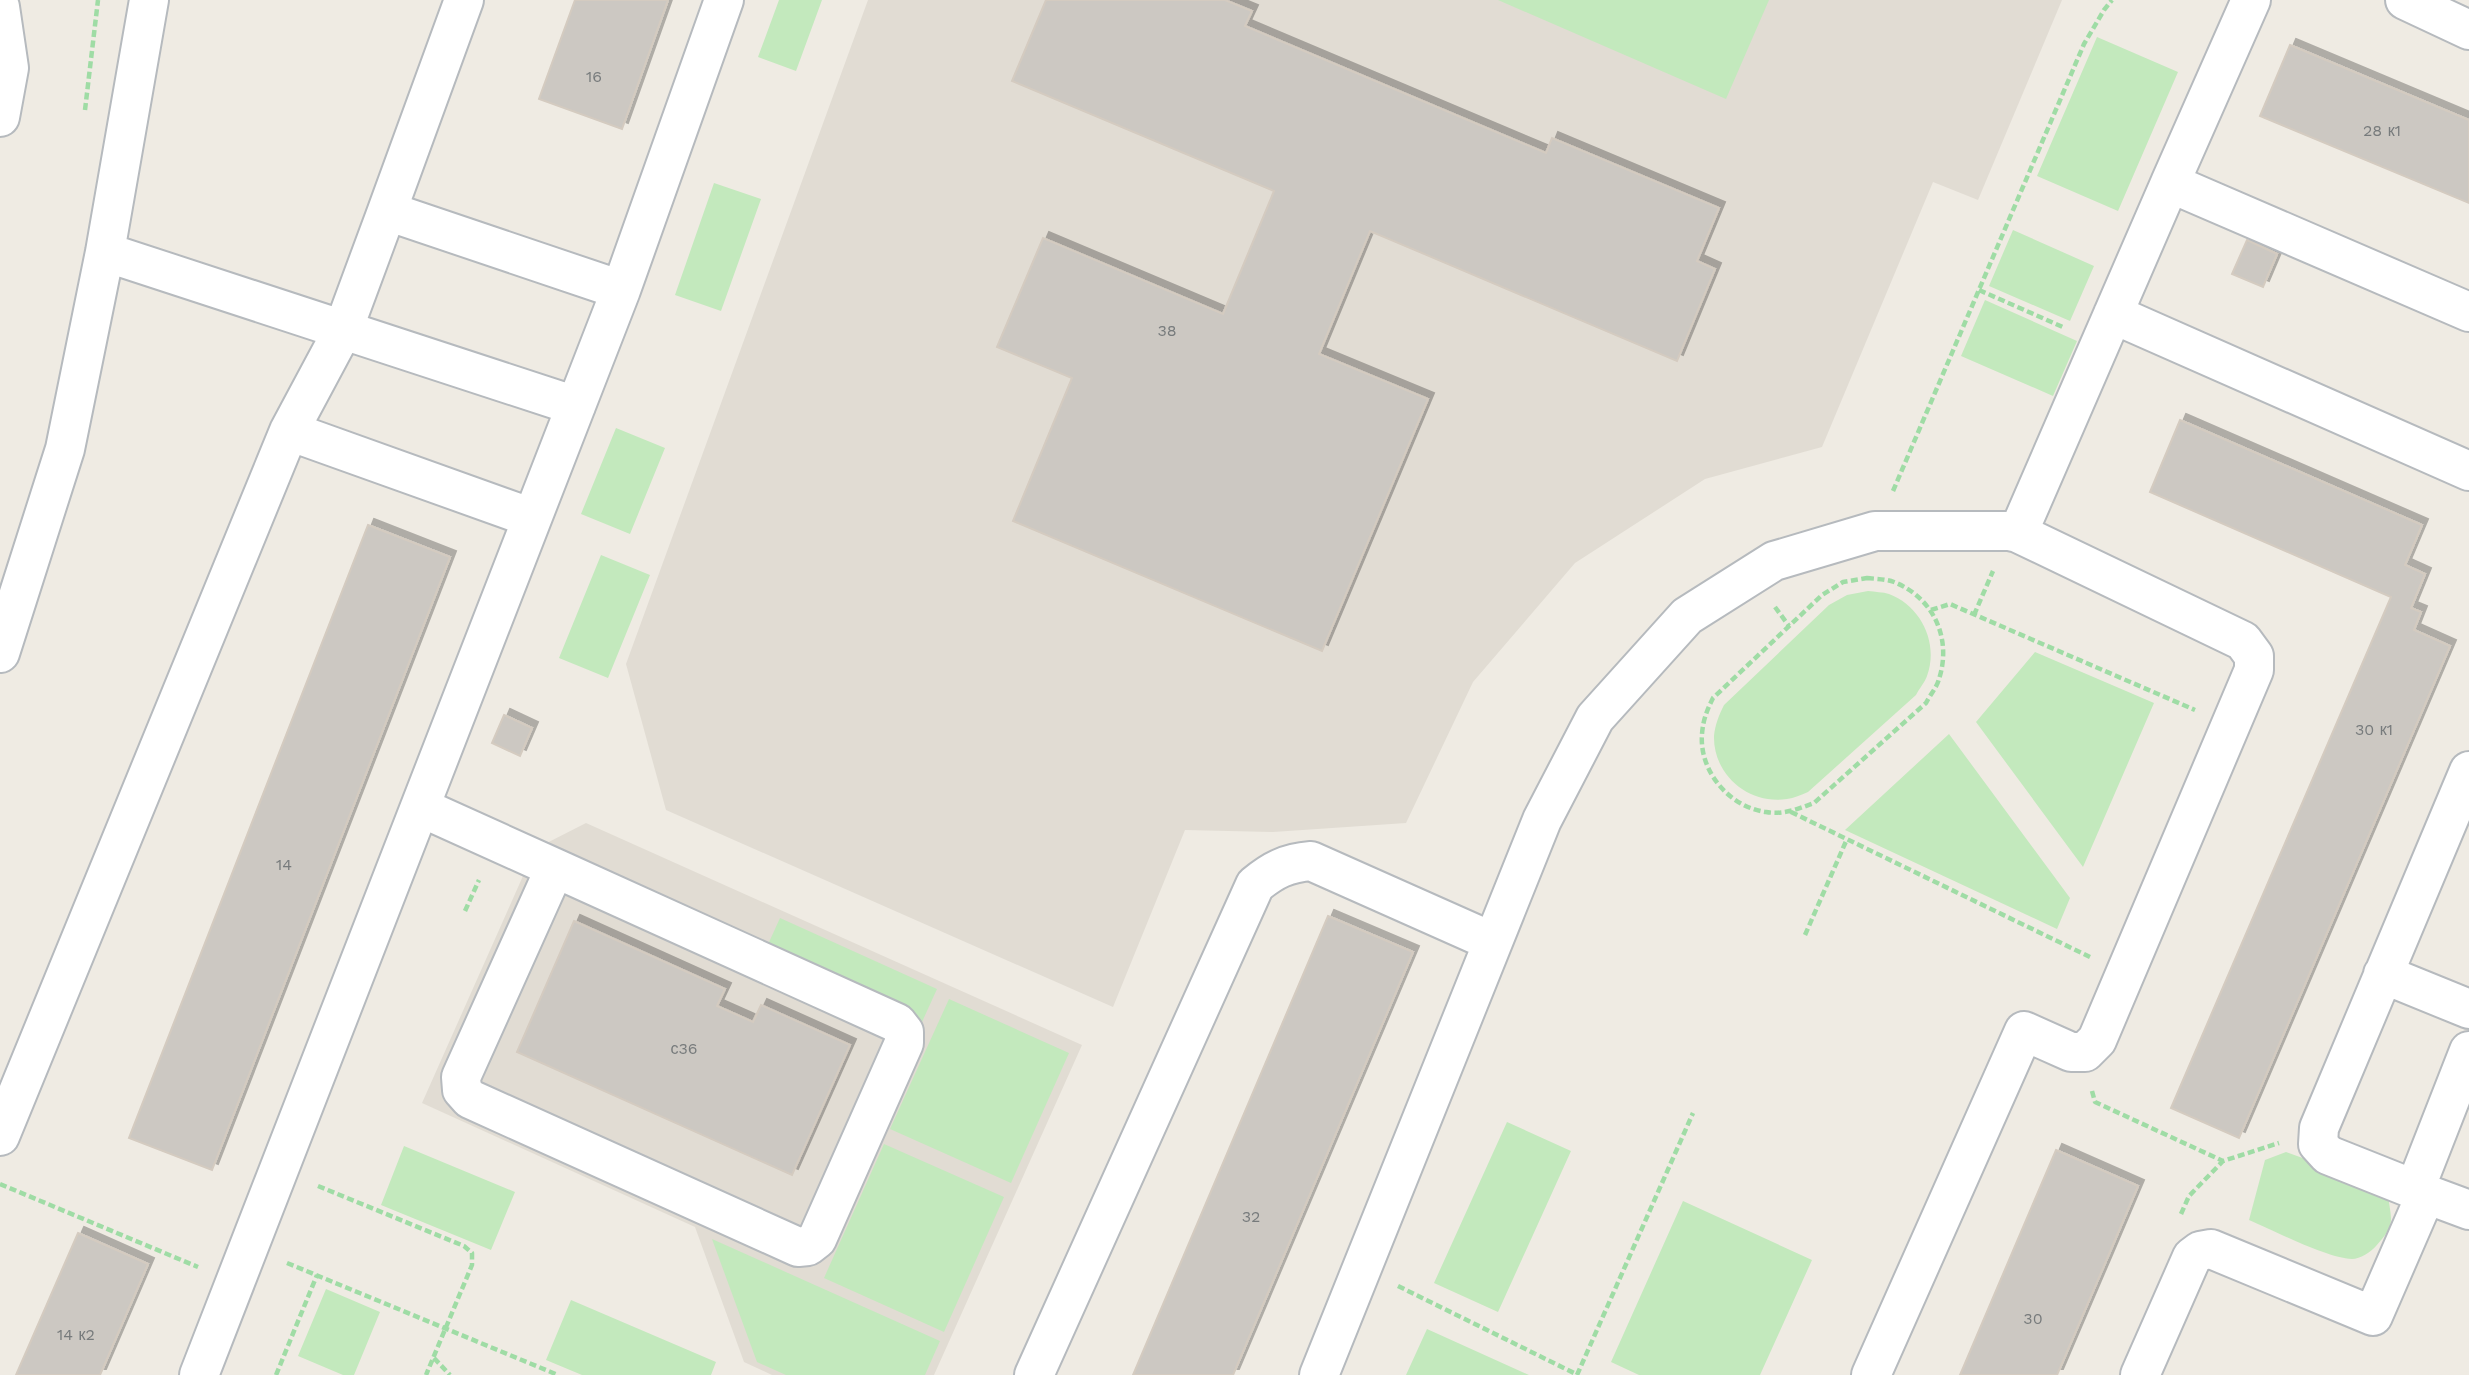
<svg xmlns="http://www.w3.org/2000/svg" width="2469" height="1375" font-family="'Work Sans',sans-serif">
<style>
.education{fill:#e1dcd3}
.green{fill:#c3e9bd}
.building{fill:#ccc8c2;stroke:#d4cbc0;stroke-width:2;filter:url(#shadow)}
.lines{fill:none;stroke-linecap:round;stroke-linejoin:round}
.minor-casing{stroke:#b6babe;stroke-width:42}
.path{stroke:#9fdca5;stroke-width:4.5;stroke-dasharray:7 3.5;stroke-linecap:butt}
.minor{stroke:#fff;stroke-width:38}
.labels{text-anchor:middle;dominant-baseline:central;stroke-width:5;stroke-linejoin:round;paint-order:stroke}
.number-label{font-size:16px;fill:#777b7c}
</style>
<defs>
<filter id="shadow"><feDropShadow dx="6" dy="-6" stdDeviation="0" flood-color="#0004"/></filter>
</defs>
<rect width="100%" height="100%" fill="#efebe3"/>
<path class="education" d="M868,0H2062L1978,200L1933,182L1822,447L1705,479L1575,563L1473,682L1406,823L1273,832L1185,830L1113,1007L666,810L626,664Z
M586,823L1082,1045L934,1375H772L744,1362L695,1227L422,1103L535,849Z"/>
<path class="green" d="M779,0H822L796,71L758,57Z
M1498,0H1769L1726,99Z
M2097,37L2178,72L2118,211L2037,176Z
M714,183L761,199L721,311L675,295Z
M2013,230L2094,266L2070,321L1989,286Z
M1985,300L2077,341L2053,396L1961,356Z
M616,428L665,448L630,534L581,514Z
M601,555L650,575L608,678L559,658Z
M1868,591C1875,592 1883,592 1889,594C1921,606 1939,643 1927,676C1925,682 1919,689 1916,695L1808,792C1801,795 1794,798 1787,799C1749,805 1713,775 1714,736C1715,725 1719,715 1724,705L1829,605L1847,595Z
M2035,652L2154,703L2083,867L1976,722Z
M1949,734L2070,898L2057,929L1845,830Z
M780,918L937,989L922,1022L765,951Z
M949,999L1069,1053L1011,1183L890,1129Z
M1507,1122L1571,1151L1498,1312L1434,1283Z
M884,1144L1004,1197L944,1332L824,1278Z
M404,1146L515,1192L491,1250L381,1205Z
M2286,1152L2369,1182L2388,1196C2392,1223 2395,1225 2376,1246C2371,1252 2360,1259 2352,1259C2326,1258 2275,1231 2249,1220L2265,1160Z
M1683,1201L1812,1260L1760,1375H1639L1611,1362Z
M712,1239L940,1341L925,1375H786L757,1362Z
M326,1289L380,1312L354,1375H343L298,1356Z
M571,1300L716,1362L711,1375H582L546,1360Z
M1427,1329L1529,1375H1406Z"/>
<path class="building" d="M575,0H668L622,129L539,99Z
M1046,0H1225L1252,11L1245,26L1546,153L1552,138L1719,208L1697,261L1715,269L1677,361L1370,231L1319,354L1428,399L1322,651L1013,521L1072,378L997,347L1043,238L1223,314L1274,191L1012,81Z
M2290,45L2469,120V203L2260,116Z
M2247,240L2277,254L2263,287L2232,274Z
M2180,420L2422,525L2405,565L2425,574L2411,608L2421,612L2414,630L2450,646L2239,1138L2171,1108L2391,597L2150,492Z
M368,525L450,557L212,1170L129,1138Z
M504,715L532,728L520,756L492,743Z
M1328,916L1413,952L1233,1375H1133Z
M574,921L725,989L717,1006L753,1022L761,1005L850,1045L792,1175L517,1052Z
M2056,1150L2138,1186L2106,1261L2057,1375H1960Z
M78,1233L148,1264L100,1375H16Z"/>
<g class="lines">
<g class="minor-casing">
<path id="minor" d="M2251,0L2170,183L2469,312
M2405,0L2469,30
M0,7L9,68L0,117
M105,252L576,406
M621,290L724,0
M2113,314L2469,471
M289,431L532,518
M2018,533L2170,183
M0,653L65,449L105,252L149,0
M420,807L555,868L897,1023L904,1032V1043L817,1239L808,1246L798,1247L470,1099L462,1090L461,1077L555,868
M2383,974L2469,1009
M0,1136L289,431L343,330L387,211
M2415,1189L2469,1051
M2426,1194L2469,1210
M199,1375L621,290L387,211L464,0
M1034,1375L1255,885C1273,870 1287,863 1311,861L1493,942
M1319,1375L1542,820L1595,718L1687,616L1774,561L1875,531H2009L2018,533L2243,641L2254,656V670L2097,1040L2085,1052H2071L2024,1031L1871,1375
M2140,1375L2192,1257L2200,1251L2211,1249L2373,1316L2426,1194L2328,1155L2318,1144L2319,1128L2469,771"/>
</g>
<path class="path" d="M85,110L98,0
M1979,290L2065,328
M1893,491L2084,44L2104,10L2112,0
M1867,578C1876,579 1886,579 1894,582C1934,598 1952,639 1939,679C1937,687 1930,695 1926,703L1814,803C1798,809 1783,815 1766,812C1729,807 1699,771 1702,734C1703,720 1707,710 1713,698L1822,595L1843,582Z
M1775,607L1789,626
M1931,610L1950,604L2195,710
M1974,615L1993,571
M1791,812L2090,957
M465,911L479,880
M1805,935L1847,839
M2092,1091L2095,1102L2223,1161
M0,1184L198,1267
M318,1186L464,1246L472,1253V1265L426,1375
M2181,1214L2189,1196L2223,1161L2279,1143
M287,1263L558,1375
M1398,1286L1578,1375
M434,1358L450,1375
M276,1375L317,1275
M1577,1375L1693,1113"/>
<use href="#minor" class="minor"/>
</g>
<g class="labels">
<g class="number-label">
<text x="594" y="76">16</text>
<text x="2382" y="130">28 к1</text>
<text x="1167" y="330">38</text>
<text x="2374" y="729">30 к1</text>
<text x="284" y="864">14</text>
<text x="684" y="1048">с36</text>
<text x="1251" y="1216">32</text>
<text x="2033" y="1318">30</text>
<text x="76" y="1334">14 к2</text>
</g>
</g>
</svg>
